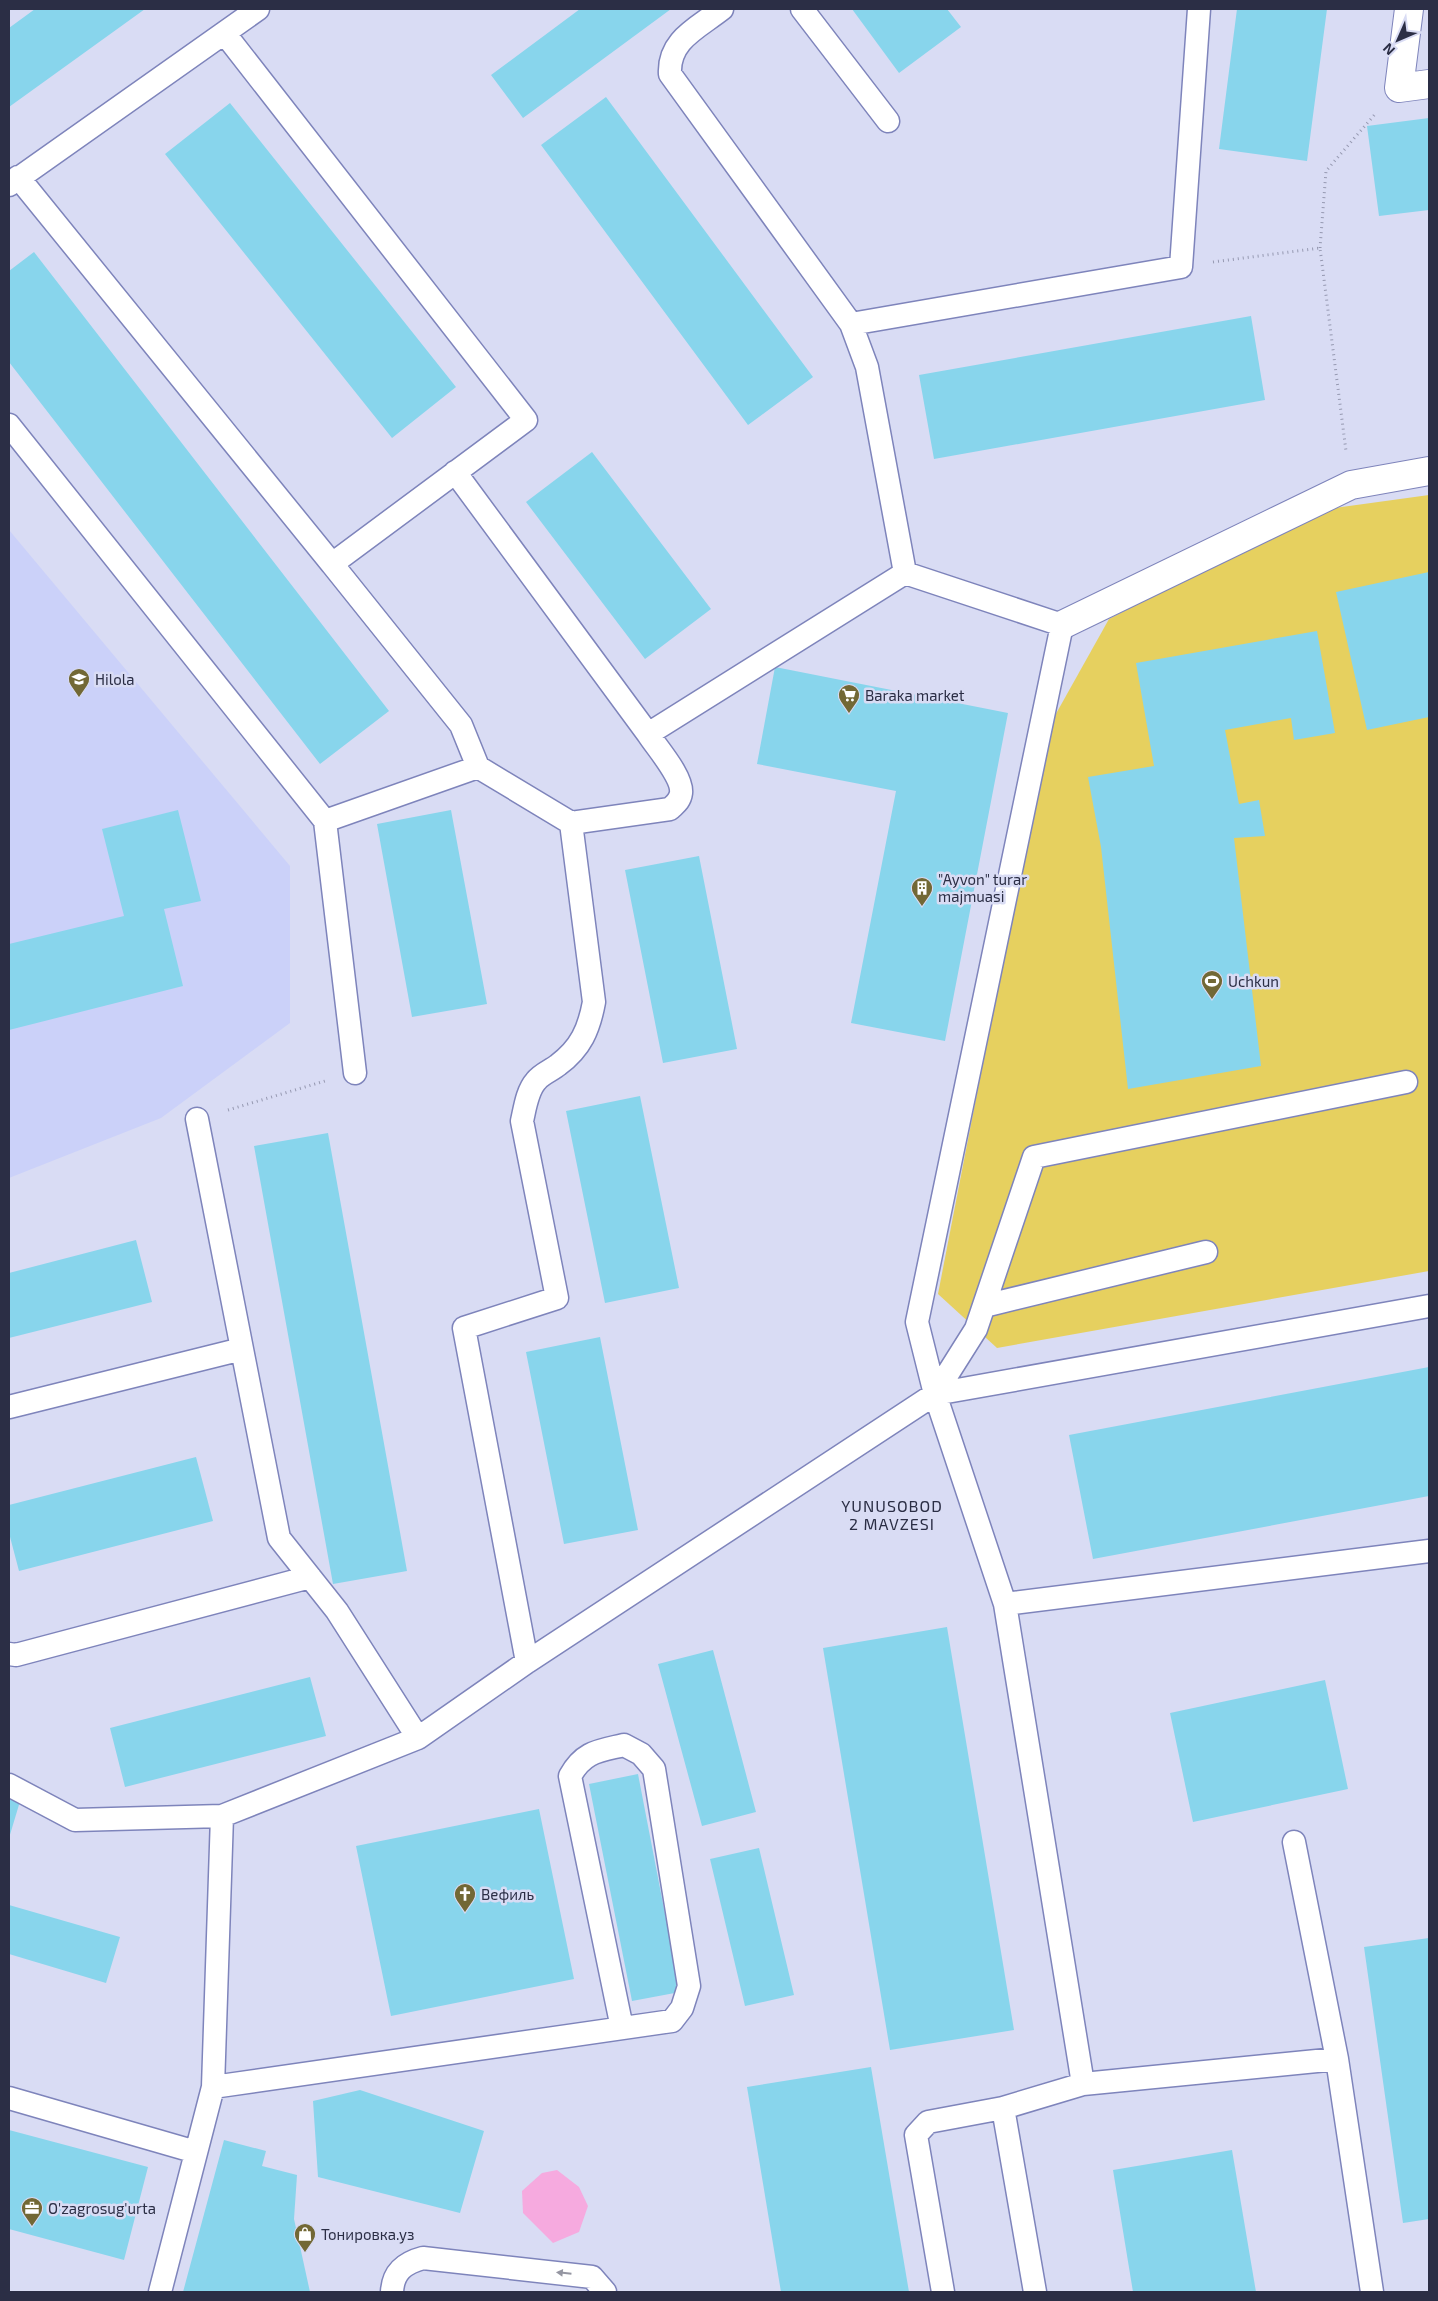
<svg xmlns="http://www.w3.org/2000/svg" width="1438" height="2301" font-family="'Exo 2',sans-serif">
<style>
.built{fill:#cbd1f9}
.green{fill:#e6d05f}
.water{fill:#f6aadf}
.building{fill:#88d5ec}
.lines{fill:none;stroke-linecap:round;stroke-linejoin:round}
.service-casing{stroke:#7e84bb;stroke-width:25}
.minor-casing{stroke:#7e84bb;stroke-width:30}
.path{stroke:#9699b1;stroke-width:3;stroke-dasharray:1 4;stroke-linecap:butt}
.service{stroke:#fff;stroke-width:22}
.minor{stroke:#fff;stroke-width:28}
.oneway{fill:#9596a2}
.labels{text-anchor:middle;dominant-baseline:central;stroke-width:5;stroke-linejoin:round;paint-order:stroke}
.poi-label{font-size:15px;fill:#2b2e45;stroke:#d9dcf4;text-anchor:start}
.neighbourhood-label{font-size:16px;letter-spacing:1px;fill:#2b2e45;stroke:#d9dcf4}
</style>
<rect width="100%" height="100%" fill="#d9dcf4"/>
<path class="built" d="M9,530L290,866V1023L161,1118L9,1178Z"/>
<path class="green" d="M1429,495V1271L997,1348L938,1294L1048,728L1109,619L1320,510Z"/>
<path class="water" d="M557,2170L579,2187L588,2206L579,2232L553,2243L523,2213L522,2191L542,2173Z"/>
<path class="building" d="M35,9H145L9,107V28Z
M580,9H671L523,118L491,75Z
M852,9H947L961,27L899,73Z
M1237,9H1327L1307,161L1219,149Z
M606,97L813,377L748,425L541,145Z
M230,103L456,387L392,438L165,154Z
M1429,118V210L1379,216L1367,126Z
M34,252L389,711L320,764L9,362V271Z
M1251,316L1265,400L934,459L919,375Z
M592,452L711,609L645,659L526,502Z
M1429,572V717L1367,730L1336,592Z
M1317,631L1335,733L1294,740L1291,718L1225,730L1239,804L1259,800L1265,836L1234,838L1261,1066L1128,1089L1101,847L1088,777L1154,766L1136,663Z
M775,667L1008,713L945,1041L851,1023L896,791L757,764Z
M178,810L201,901L164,909L183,986L9,1030V944L124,916L102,829Z
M451,810L487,1004L412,1017L377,824Z
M699,856L737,1049L663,1063L625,870Z
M640,1096L679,1288L605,1303L566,1111Z
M328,1133L407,1571L333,1584L254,1146Z
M136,1240L152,1302L9,1338V1273Z
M600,1337L638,1530L564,1544L526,1352Z
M1429,1367V1496L1093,1559L1069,1435Z
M196,1457L213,1521L19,1571L9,1533V1505Z
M947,1627L1014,2030L890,2050L823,1648Z
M713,1650L756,1812L702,1826L658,1664Z
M310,1677L326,1736L125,1787L110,1728Z
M1325,1680L1348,1789L1193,1822L1170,1713Z
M638,1774L680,1992L632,2001L589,1784Z
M9,1795L21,1798L9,1838Z
M539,1809L574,1979L391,2016L356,1846Z
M759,1848L794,1995L745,2006L710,1859Z
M9,1905L120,1937L106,1983L9,1954Z
M1429,1938V2219L1403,2223L1364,1947Z
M871,2067L909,2292H781L747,2087Z
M360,2090L484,2131L460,2213L318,2177L313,2101Z
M9,2130L148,2167L124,2260L9,2229Z
M224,2140L266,2151L262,2166L297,2175L294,2219L310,2292H183Z
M1232,2150L1256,2292H1133L1113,2170Z"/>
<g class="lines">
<g class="service-casing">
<path id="service" d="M722,9C698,28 668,40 670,74L851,324L867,367L905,573
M802,9L888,121
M225,34L526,420L332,564L461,725L478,767
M18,177L332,564
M9,185L258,9
M851,324L1181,267L1199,9
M9,425L325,821L355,1073
M455,472L648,734
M325,821L478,767L571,823L670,809C675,804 680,801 681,793C683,777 657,748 648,734L905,573L1062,625L917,1322L935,1394L1005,1604L1429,1551
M984,1306L1206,1252
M935,1394L976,1329L1034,1157L1406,1082
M9,1407L242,1349
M1005,1604L1083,2084
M9,1654L16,1655L310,1577
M527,1662L464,1328L557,1298L522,1121C525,1108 527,1091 536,1081C541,1074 552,1070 558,1065C581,1048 589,1029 594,1002L571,823
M418,1738L527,1662L935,1394L1429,1306
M9,1785L75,1820L222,1816
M1294,1842L1337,2059
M213,2087L672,2021L682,2008L689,1986L654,1769L641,1754L624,1745C599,1751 584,1751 570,1776L622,2028
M9,2098L196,2152
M160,2292L213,2087L222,1816L418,1738L337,1611L279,1538L197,1119
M392,2292C393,2272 404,2263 423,2258L592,2277L605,2292
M943,2292L916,2135L928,2122L1003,2108
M1035,2292L1003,2108L1083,2084L1337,2059L1372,2292"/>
</g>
<g class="minor-casing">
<path id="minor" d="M1409,9L1399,88L1429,84
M1062,625L1351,485L1429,471"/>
</g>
<path class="path" d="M1320,248L1326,171L1376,113
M1213,262L1320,248L1346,451
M228,1110L325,1081"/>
<use href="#service" class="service"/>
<use href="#minor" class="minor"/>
</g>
<defs><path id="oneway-solid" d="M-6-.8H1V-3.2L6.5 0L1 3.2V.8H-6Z" transform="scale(1.25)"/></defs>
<use class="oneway" href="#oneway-solid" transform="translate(564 2273) rotate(-174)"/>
<defs>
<g id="school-pin" transform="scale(1.125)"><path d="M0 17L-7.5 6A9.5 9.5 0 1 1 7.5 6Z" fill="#726835" stroke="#d9dcf4"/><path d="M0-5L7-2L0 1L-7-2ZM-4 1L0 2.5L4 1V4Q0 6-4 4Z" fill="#fff"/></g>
<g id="supermarket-pin" transform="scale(1.125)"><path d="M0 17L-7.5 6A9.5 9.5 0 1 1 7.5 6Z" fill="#726835" stroke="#d9dcf4"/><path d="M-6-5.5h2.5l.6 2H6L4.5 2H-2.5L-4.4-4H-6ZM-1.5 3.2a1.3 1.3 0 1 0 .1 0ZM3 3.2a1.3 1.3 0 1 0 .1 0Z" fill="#fff"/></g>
<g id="building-pin" transform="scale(1.125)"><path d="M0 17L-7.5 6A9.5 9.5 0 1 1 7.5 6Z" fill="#726835" stroke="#d9dcf4"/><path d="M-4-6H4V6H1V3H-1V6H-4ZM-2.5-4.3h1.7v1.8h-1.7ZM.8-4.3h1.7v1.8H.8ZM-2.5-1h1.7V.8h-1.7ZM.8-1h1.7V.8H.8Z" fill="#fff"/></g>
<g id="stadium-pin" transform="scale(1.125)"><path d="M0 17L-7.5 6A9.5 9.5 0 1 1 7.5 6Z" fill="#726835" stroke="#d9dcf4"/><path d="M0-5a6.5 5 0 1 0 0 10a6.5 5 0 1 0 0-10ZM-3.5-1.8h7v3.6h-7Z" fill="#fff"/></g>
<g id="church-pin" transform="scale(1.125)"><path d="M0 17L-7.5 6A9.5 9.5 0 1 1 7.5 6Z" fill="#726835" stroke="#d9dcf4"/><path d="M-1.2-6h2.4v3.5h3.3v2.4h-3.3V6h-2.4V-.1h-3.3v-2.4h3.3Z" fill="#fff"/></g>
<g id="office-pin" transform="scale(1.125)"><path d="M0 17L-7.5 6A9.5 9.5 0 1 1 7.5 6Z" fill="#726835" stroke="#d9dcf4"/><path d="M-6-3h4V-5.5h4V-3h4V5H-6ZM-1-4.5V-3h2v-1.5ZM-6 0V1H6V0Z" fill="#fff"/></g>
<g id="shop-pin" transform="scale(1.125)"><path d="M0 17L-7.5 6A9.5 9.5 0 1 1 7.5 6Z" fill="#726835" stroke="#d9dcf4"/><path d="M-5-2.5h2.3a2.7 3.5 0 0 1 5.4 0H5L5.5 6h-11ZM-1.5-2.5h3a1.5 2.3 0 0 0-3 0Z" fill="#fff"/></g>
</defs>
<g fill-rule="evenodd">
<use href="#school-pin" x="79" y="679"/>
<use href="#supermarket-pin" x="849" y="695"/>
<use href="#building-pin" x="922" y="888"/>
<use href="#stadium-pin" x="1212" y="981"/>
<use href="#church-pin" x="465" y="1894"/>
<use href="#office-pin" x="32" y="2208"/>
<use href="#shop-pin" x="305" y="2234"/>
</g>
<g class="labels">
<g class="poi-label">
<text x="95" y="679">Hilola</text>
<text x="865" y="695">Baraka market</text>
<text x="938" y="879">"Ayvon" turar<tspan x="938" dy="17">majmuasi</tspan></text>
<text x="1228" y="981">Uchkun</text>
<text x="481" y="1894">Вефиль</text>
<text x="48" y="2208">O'zagrosug'urta</text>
<text x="321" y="2234">Тонировка.уз</text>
</g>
<g class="neighbourhood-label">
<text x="892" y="1505">YUNUSOBOD<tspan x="892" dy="18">2 MAVZESI</tspan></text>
</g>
</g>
<rect width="1438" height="2301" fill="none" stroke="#2b2e45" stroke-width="20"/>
<g transform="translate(1398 40) rotate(225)" stroke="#d9dcf4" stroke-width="4" paint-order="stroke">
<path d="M0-4L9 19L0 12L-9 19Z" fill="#2b2e45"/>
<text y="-8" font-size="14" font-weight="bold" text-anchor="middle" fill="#2b2e45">N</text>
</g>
</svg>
